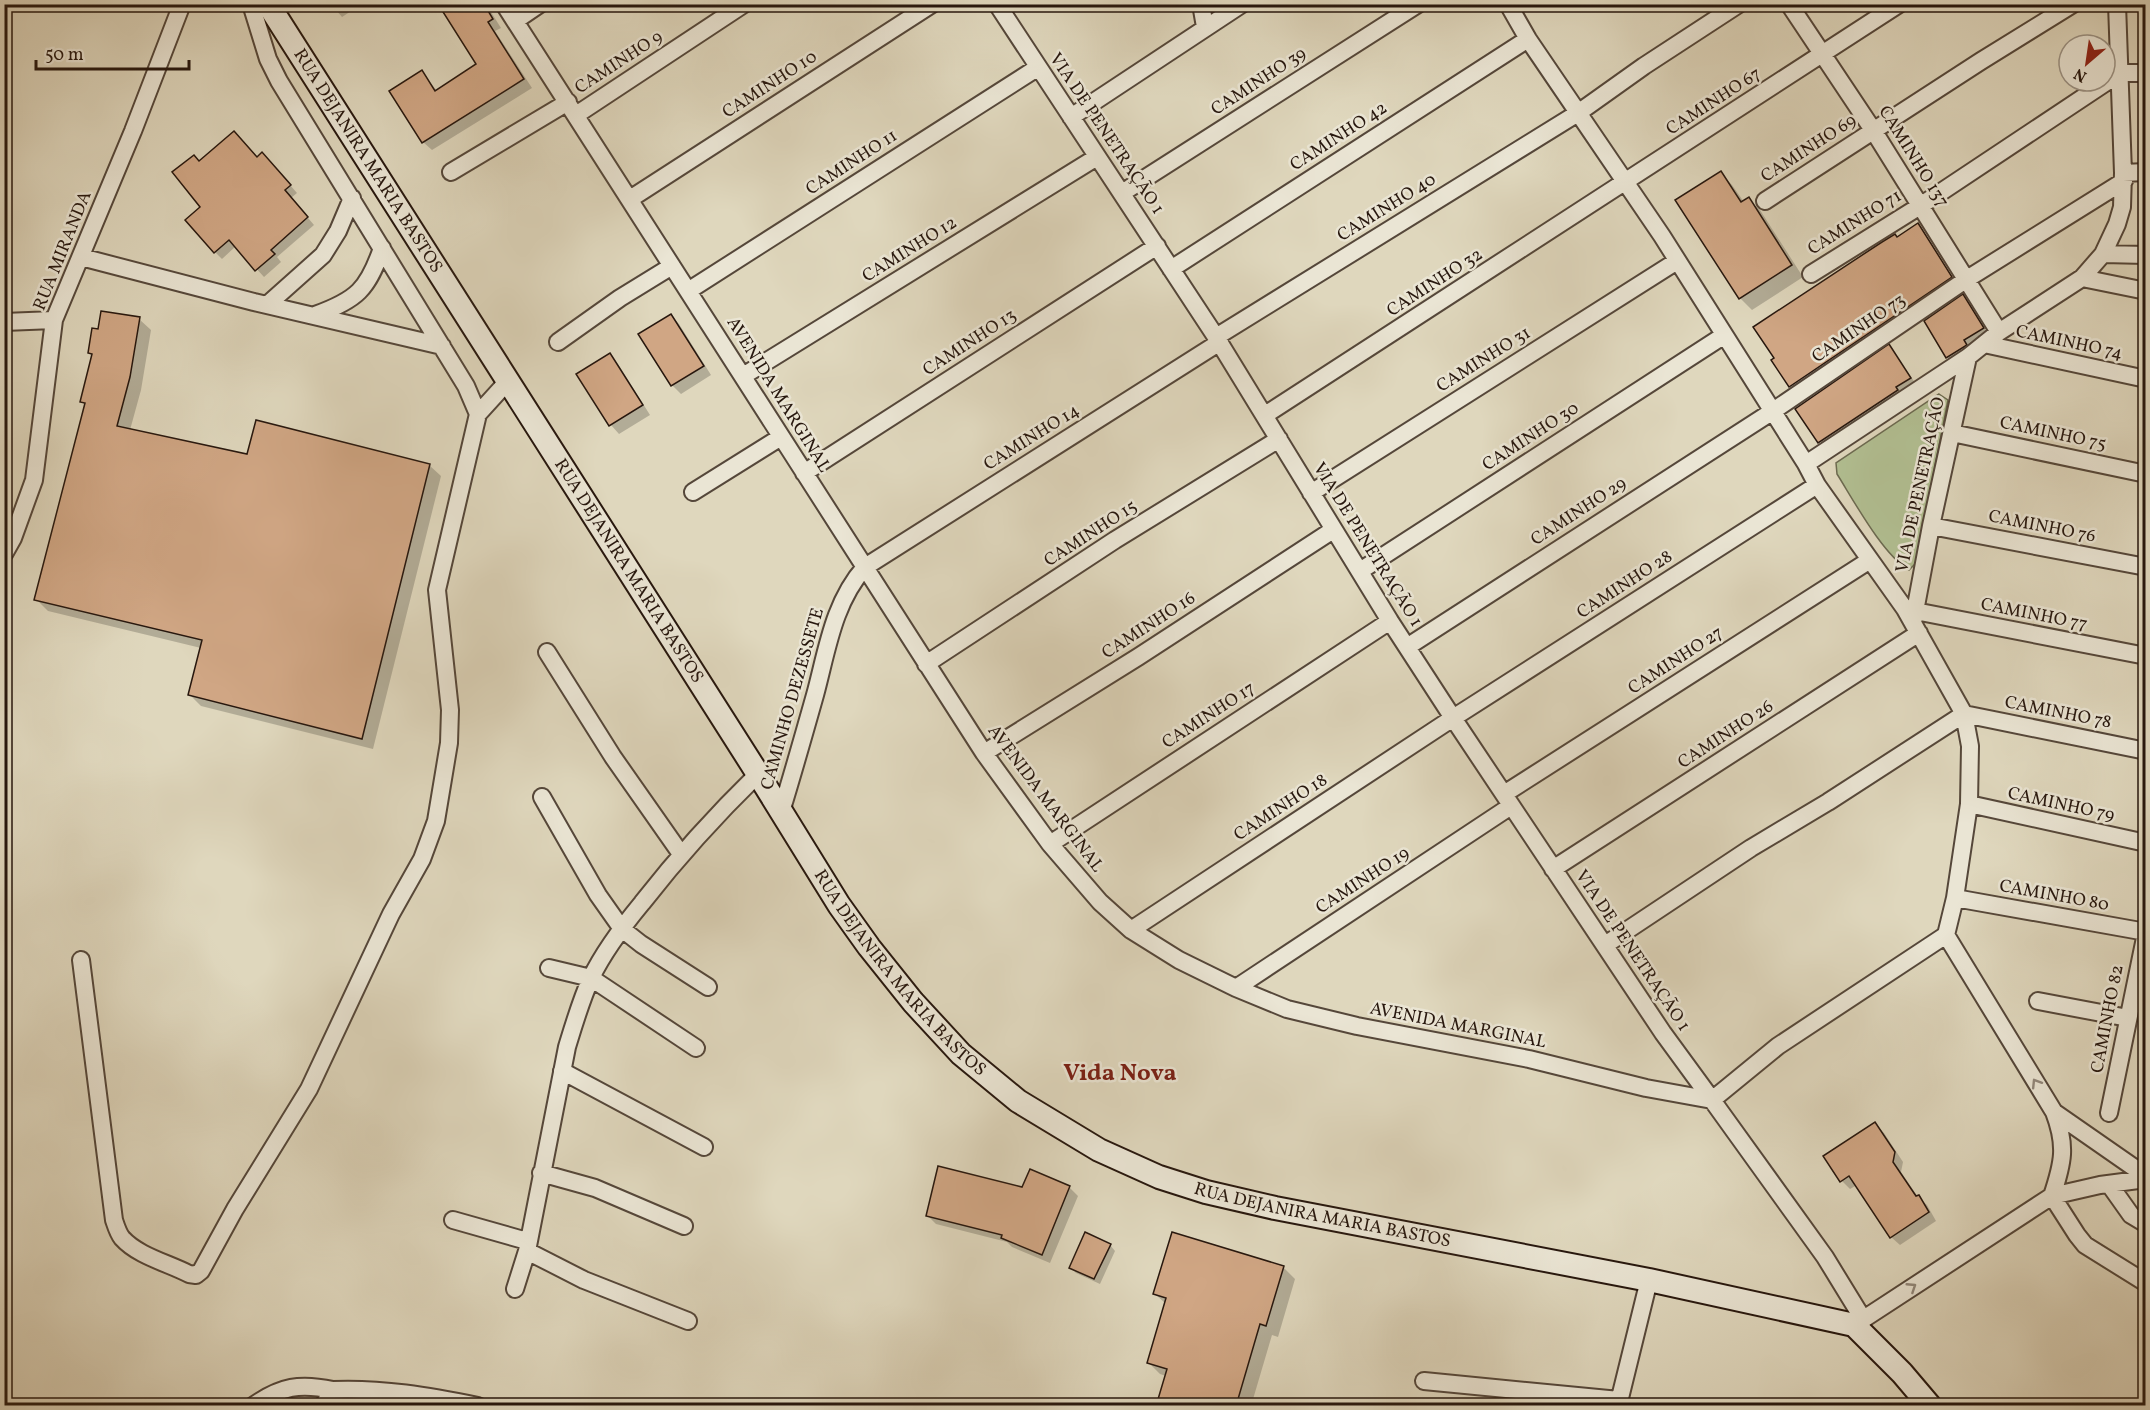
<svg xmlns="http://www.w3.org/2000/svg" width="2150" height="1410" font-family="Vollkorn,serif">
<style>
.green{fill:#b1be91;stroke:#6c6a50;stroke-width:1.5}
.shadow{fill:#0003}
.building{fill:#d0a684;stroke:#27170e;stroke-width:1.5}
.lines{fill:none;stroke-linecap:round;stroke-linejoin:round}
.street-casing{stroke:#55473a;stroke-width:20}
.secondary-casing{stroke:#27170e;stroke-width:26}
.street{stroke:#eae5d4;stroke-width:16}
.secondary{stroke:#eae5d4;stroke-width:22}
.oneway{stroke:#92887b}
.labels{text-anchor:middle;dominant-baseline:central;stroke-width:5;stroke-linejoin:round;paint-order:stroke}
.street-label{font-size:18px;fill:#27170e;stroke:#eae5d4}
.district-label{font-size:24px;font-weight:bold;fill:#7a1f14;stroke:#eae5d4}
</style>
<rect width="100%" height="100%" fill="#dfd7bd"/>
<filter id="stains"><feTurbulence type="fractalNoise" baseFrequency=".00333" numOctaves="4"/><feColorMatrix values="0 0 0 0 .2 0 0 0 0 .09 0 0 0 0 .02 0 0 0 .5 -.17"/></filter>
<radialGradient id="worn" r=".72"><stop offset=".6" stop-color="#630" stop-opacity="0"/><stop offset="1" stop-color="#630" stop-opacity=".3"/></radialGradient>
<path class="green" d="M1939,394L1948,400L1916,563L1909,570C1883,555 1854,501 1837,474L1836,463Z"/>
<path class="shadow" d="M331,4H362L342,17Z
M440,4H486L501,28L495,31L532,88L432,150L423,142L422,72L437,91L478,64Z
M257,158L269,161L297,193L291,198L314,225L277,257L281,262L264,277L236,246L222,259L215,252L202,208L199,163Z
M1721,173L1732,185L1744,202L1748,199L1760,210L1803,277L1752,310L1740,298Z
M1918,225L1955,282L1795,391L1773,360L1898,238Z
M1963,296L1988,334L1969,346L1971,350L1953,362L1947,357Z
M671,315L679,324L711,375L681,394L672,385Z
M139,319L151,330L141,390L130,430L249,456L429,465L441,476L373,749L201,706L190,695L201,648L48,611L36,599L86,406L82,402L93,356L89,353L100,330Z
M1889,346L1916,384L1825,448L1797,409Z
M609,355L618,364L650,415L619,434L611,425Z
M1875,1124L1884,1133L1903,1162L1901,1172L1918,1197L1927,1205L1936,1221L1900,1245L1891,1237L1857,1185L1850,1189L1842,1181Z
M1069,1187L1078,1196L1050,1263L1012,1247L1007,1242L936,1224L927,1215L1023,1189Z
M1110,1245L1115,1251L1100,1284L1076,1273L1071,1268Z
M1283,1267L1295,1279L1278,1337L1272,1335L1251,1406H1157L1166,1376L1160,1374L1149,1363L1166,1304L1155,1294Z"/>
<path class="building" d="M438,4H484L493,19L488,22L524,79L422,143L389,91L422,70L435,91L476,64Z
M234,131L257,157L262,152L291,185L285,190L308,217L271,250L275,254L255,271L229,240L214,253L185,220L200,207L172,172L194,155L199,161Z
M1721,171L1741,202L1749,197L1792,265L1739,299L1675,200Z
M1918,223L1952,277L1789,387L1771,360L1774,358L1753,327L1882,242L1895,234L1897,237Z
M1963,294L1984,328L1964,340L1967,345L1946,358L1924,321Z
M101,311L140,317L130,377L117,426L247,454L256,420L430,464L362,739L188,695L202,640L34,600L85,403L80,402L92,354L88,353L92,328L98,329Z
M671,314L704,366L671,386L638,334Z
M1889,344L1911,378L1896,387L1898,390L1818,443L1795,409Z
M610,353L643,405L609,426L576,374Z
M1875,1122L1895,1152L1893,1162L1916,1196L1919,1195L1929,1212L1890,1238L1849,1176L1840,1182L1823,1156Z
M938,1166L1022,1187L1030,1169L1070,1186L1042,1255L1001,1238L1002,1235L926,1216Z
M1085,1232L1111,1244L1094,1279L1069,1268Z
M1172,1232L1284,1266L1266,1326L1260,1324L1236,1406H1156L1167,1369L1147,1363L1166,1298L1153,1294Z"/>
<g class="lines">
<g class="street-casing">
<path id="street" d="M504,4L984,753L1050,844L1100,902L1131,930L1179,960L1236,988L1287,1009L1357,1026L1529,1059L1646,1088L1712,1100L1825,1257L1863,1319
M997,4L1216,337L1390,621L1453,718L1663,1033L1712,1100L1778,1046L1946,935L1955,898L1969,804L1970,746L1964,714L1905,609L1817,485L1806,464L1662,236L1528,39L1508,4
M1201,4L1205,27
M1789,4L1873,130L1999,332
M515,21L540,4
M576,115L744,4
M1071,117L1242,4
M451,172L568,102
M2123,173L2146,172
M1122,193L1418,4
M630,199L932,4
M1765,201L1981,61L2073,4
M2103,254L2146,255
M81,257L254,302L442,346
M1171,269L1528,39
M1811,274L1920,206L2120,73H2146
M2082,278L2146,291
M688,291L1037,68
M267,305L323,255L338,231L352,198
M315,315C357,300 368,289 382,248
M4,322L54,320
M1216,337L1578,113L1644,66L1739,4
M558,342L620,298L672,266
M1984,344L2146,379
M743,376L1097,157
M478,414L508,381
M1265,415L1899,4
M1952,433L2146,474
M1806,464L1968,357L1999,332L2082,278L2103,254L2117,224L2122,207L2123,173L2117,4
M804,473L1157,246
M693,492L781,437
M1311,493L1677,261
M1931,526L2146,567
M4,554L13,538L34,480L54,320L133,131L182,4
M1360,571L1723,336
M1915,611L2146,656
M1913,622L1931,526L1968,357
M1407,647L1773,411L1967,279L2124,181
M547,652L613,757L681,854
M926,664L1115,540L1279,439
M984,753L1138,657L1333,530
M1504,794L1870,560
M542,797L598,895L622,929L641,944L708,987
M1969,804L2146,843
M781,812C793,773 804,734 815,695C827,651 833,603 865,567L1220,342
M1050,844L1390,621
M1553,869L1919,633
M1955,898L2146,932
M1131,930L1453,718L1817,485
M1946,935L2054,1112C2067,1146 2063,1163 2052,1196
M1605,945L1751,848L1828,802L1964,714L2146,751
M81,960L114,1220C116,1226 118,1233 122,1238C138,1256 168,1263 189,1274L196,1275L201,1271L235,1209L309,1089L391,914L422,859L436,821L449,743L450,710L437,590L478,414L466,386L279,81L268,59L251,4
M549,968L591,978L696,1048
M1236,988L1511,806
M2038,1001L2128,1018
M562,1071L704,1147
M2054,1112L2146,1176
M2109,1113L2146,933
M541,1173L595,1188L684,1226
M2109,1184L2131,1215L2146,1224
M2052,1196L2077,1235L2085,1245L2146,1283
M453,1220L527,1241
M527,1251L584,1280L688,1321
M515,1289L527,1251L567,1047C574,1024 581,1000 591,978C604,951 623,926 642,903C678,857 716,815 758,774
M1856,1324L2052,1196L2100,1185L2146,1179
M1424,1381L1619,1400
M253,1406C281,1386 300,1383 333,1390
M323,1406L333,1390C382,1388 429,1396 478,1406
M1618,1406L1649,1280"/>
</g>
<g class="secondary-casing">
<g id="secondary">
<path id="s1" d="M268,4L758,774L839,905L869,947L913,1002L961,1054L1018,1101L1099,1150L1159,1177L1206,1192L1275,1208L1649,1280L1854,1325L1902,1373L1930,1406"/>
</g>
</g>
<use href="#street" class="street"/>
<use href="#secondary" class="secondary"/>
</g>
<defs><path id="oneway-chevron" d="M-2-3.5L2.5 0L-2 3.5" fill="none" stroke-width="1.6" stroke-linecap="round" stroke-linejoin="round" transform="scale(1.5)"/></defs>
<g class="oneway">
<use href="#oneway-chevron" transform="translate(2036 1083) rotate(-122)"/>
<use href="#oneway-chevron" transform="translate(1912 1287) rotate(-33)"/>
</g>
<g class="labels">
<g class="street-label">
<text transform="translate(619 63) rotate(-33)">CAMINHO 9</text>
<text transform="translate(1259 82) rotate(-33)">CAMINHO 39</text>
<text transform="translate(770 85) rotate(-33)">CAMINHO 10</text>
<text transform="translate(1714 102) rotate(-33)">CAMINHO 67</text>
<text transform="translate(1106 134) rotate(56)">VIA DE PENETRAÇÃO 1</text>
<text transform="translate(1339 137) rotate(-33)">CAMINHO 42</text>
<text transform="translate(1809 149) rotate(-33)">CAMINHO 69</text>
<text transform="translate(1913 157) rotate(58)">CAMINHO 137</text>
<text stroke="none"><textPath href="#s1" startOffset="186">RUA DEJANIRA MARIA BASTOS</textPath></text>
<text transform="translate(852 163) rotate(-33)">CAMINHO 11</text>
<text transform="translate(1387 208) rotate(-32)">CAMINHO 40</text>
<text transform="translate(1855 223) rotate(-32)">CAMINHO 71</text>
<text transform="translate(910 250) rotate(-32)">CAMINHO 12</text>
<text transform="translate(63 251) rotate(-68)">RUA MIRANDA</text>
<text transform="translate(1435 283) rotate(-33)">CAMINHO 32</text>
<text transform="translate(1859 329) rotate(-34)">CAMINHO 73</text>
<text transform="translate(970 343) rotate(-33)">CAMINHO 13</text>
<text transform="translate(2069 343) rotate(12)">CAMINHO 74</text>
<text transform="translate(1484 360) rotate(-32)">CAMINHO 31</text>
<text transform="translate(778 395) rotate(58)">AVENIDA MARGINAL</text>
<text transform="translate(2053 434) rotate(12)">CAMINHO 75</text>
<text transform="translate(1531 437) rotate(-33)">CAMINHO 30</text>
<text transform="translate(1032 438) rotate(-32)">CAMINHO 14</text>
<text transform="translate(1921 485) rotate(-78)">VIA DE PENETRAÇÃO</text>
<text transform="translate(1579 512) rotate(-33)">CAMINHO 29</text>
<text transform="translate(2042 527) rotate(11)">CAMINHO 76</text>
<text transform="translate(1091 534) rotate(-33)">CAMINHO 15</text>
<text transform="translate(1367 545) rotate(58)">VIA DE PENETRAÇÃO 1</text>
<text stroke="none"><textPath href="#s1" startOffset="672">RUA DEJANIRA MARIA BASTOS</textPath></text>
<text transform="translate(1625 585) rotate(-33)">CAMINHO 28</text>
<text transform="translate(2034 615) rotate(11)">CAMINHO 77</text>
<text transform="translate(1149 626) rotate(-33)">CAMINHO 16</text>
<text transform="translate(1676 661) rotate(-33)">CAMINHO 27</text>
<text transform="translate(793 699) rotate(-74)">CAMINHO DEZESSETE</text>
<text transform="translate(2058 713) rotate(11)">CAMINHO 78</text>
<text transform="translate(1209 716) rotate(-33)">CAMINHO 17</text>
<text transform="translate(1726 735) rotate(-33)">CAMINHO 26</text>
<text transform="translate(1045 799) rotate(53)">AVENIDA MARGINAL</text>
<text transform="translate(2061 805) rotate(12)">CAMINHO 79</text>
<text transform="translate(1281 808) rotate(-33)">CAMINHO 18</text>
<text transform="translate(1363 881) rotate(-33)">CAMINHO 19</text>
<text transform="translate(2054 896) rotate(10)">CAMINHO 80</text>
<text transform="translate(1632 951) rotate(56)">VIA DE PENETRAÇÃO 1</text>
<text stroke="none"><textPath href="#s1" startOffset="1158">RUA DEJANIRA MARIA BASTOS</textPath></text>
<text transform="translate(2108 1019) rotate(-79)">CAMINHO 82</text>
<text transform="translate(1458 1026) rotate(11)">AVENIDA MARGINAL</text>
<text stroke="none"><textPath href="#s1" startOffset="1662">RUA DEJANIRA MARIA BASTOS</textPath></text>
</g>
<g class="district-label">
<text x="1120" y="1074">Vida Nova</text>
</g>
</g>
<rect width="2150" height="1410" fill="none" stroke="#dfd7bd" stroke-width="24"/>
<rect x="6" y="6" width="2138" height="1398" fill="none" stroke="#27170e" stroke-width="3"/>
<rect x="12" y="12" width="2126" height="1386" fill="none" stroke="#27170e" stroke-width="1.5"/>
<g transform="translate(2087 63) rotate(209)"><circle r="28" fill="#eae5d4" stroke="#9c9385" stroke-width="1.5"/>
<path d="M0-4.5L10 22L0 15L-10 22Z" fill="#8f2418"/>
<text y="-9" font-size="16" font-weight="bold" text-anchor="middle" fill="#27170e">N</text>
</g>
<path d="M36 60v9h153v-9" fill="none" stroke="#27170e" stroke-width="3"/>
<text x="45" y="60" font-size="18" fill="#27170e" stroke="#eae5d4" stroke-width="4.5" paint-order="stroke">50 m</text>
<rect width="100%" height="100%" filter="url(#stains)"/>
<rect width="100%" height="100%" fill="url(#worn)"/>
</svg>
